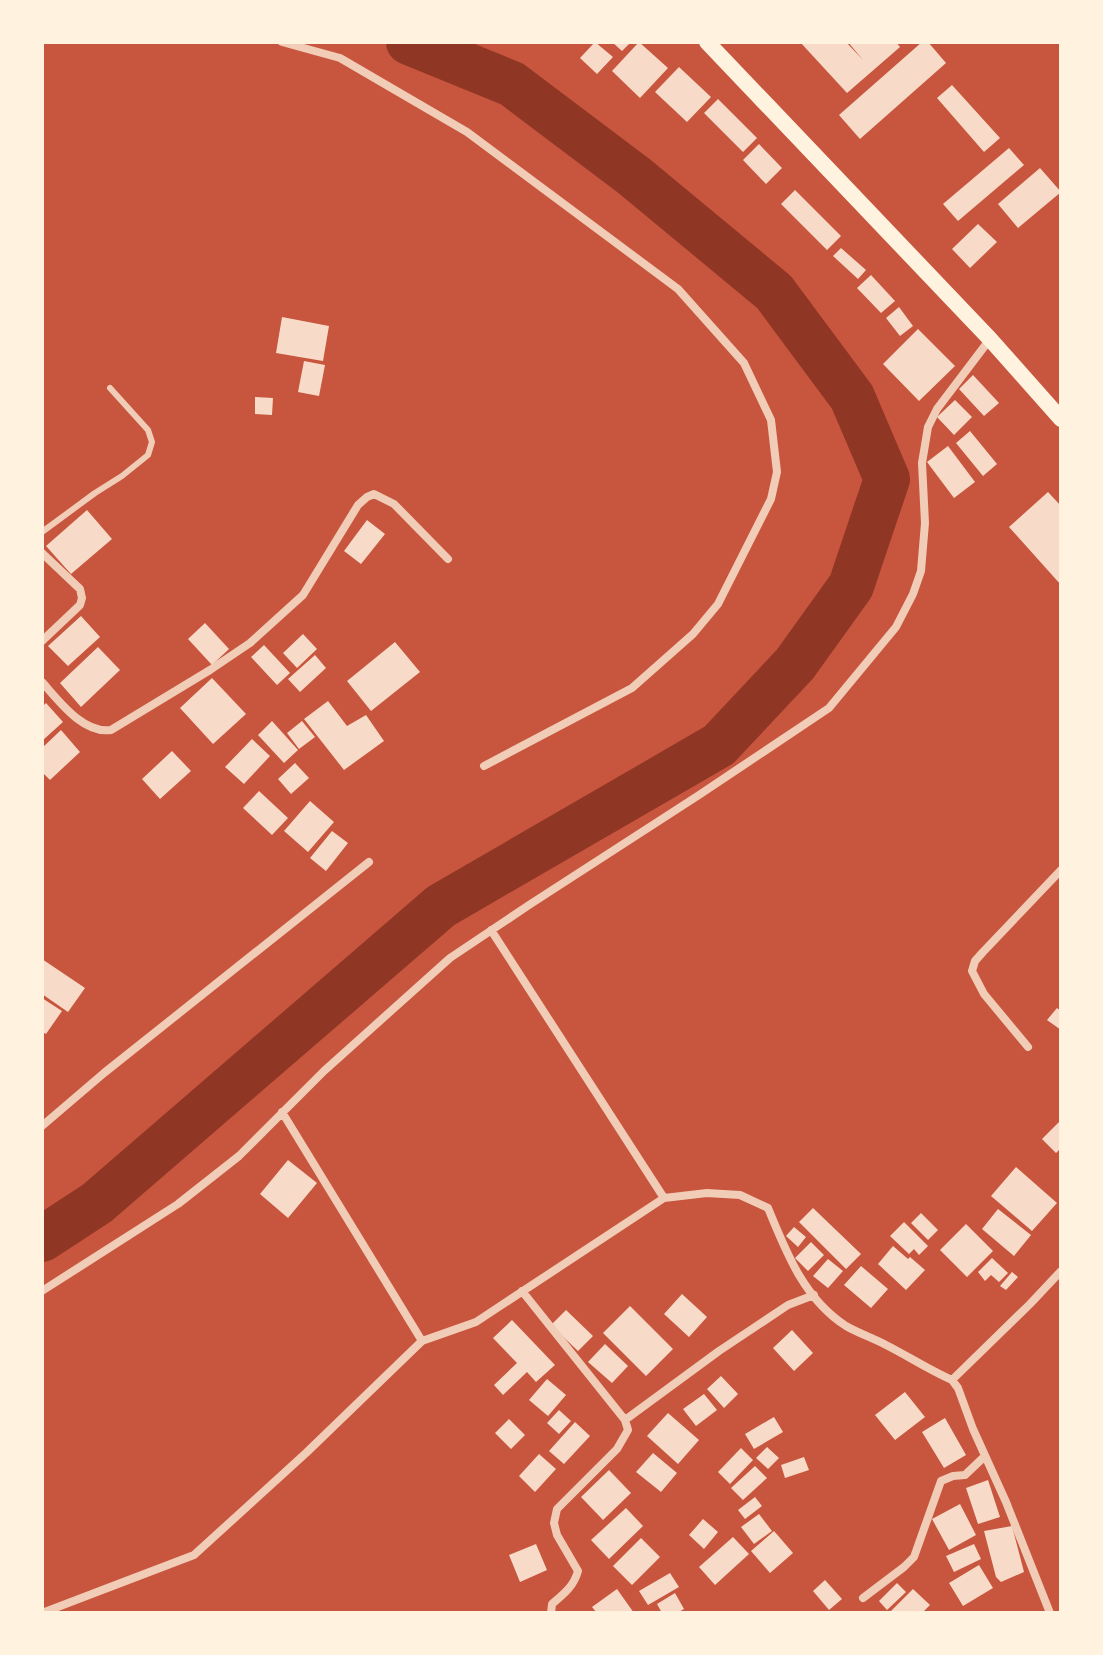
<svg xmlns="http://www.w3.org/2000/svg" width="1103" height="1655" font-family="'PT Sans Narrow',sans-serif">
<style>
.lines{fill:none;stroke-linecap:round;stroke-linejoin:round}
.river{stroke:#8f3625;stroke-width:46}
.building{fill:#f7dbc8}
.service{stroke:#f1ccb7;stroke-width:6}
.minor{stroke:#f1ccb7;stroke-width:8}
.secondary{stroke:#fff3e0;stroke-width:16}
</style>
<rect width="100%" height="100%" fill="#c8553d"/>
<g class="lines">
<path class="river" d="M42,1239L97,1203L441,906L719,745L795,664L851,586L887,479L852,397L774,292L634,176L512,84L409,42"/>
</g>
<path class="building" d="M595,42L613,57L597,74L580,58Z
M612,42H631L622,51Z
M639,42L668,68L640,98L612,71Z
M800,42H846L863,60L848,42H896L900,47L847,93Z
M922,42H928L946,63L860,139L839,115Z
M679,67L711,97L687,122L655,92Z
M952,85L1000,138L984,152L937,98Z
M718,99L757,138L743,152L704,113Z
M759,144L782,168L766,184L743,160Z
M1009,148L1024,165L958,221L943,204Z
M1040,168L1061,192L1018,228L998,204Z
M795,190L841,236L827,250L781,204Z
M978,224L997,242L970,268L952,249Z
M841,248L866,270L858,279L833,256Z
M871,275L895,301L881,313L857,288Z
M899,307L913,326L900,336L886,318Z
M282,317L329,326L323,361L276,353Z
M918,329L955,366L919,401L883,364Z
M304,361L325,365L319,396L298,392Z
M973,375L999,403L984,416L959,389Z
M255,397L273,398L272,415L255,414Z
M955,400L972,417L954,435L937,417Z
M970,431L997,464L983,476L956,443Z
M948,446L975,482L954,498L927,462Z
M1048,492L1061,506V585L1009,527Z
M87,510L112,539L71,574L46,546Z
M367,520L385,534L361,564L344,551Z
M81,616L100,637L68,666L48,646Z
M205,623L229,649L212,665L188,639Z
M303,634L317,649L297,668L283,653Z
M395,642L420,672L371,711L347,681Z
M264,645L290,673L277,685L251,657Z
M98,647L120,670L81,707L60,683Z
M315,655L326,668L300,692L288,679Z
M212,678L246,714L213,744L180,708Z
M328,701L347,726L366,715L384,741L344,770L304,719Z
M46,703L63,722L43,740L42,707Z
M272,721L298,750L284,763L258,735Z
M302,721L315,737L299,749L287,733Z
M61,730L80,752L50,780L42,772V748Z
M252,739L270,756L244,784L225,767Z
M172,751L191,771L160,799L142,779Z
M295,763L309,778L291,794L278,779Z
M259,791L288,818L272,835L243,808Z
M310,801L334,822L308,852L284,831Z
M332,831L348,843L326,871L310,858Z
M42,959L85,988L68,1012L42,994Z
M42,998L62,1011L46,1034L42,1032Z
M1057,1008L1061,1011V1030L1047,1020Z
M1061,1120V1148L1056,1153L1042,1139Z
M288,1160L317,1183L288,1218L260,1194Z
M1016,1167L1057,1203L1032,1231L991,1196Z
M813,1208L861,1254L846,1269L799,1222Z
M998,1209L1031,1235L1014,1256L982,1229Z
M921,1213L938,1230L928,1240L911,1223Z
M904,1222L928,1246L919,1255L914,1249L909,1254L890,1236Z
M966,1224L993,1251L967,1277L940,1250Z
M794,1227L806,1237L798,1247L786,1236Z
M811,1242L824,1255L808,1271L795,1258Z
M893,1246L908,1259L910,1257L925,1270L906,1290L878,1264Z
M992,1258L1008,1273L999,1282L991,1275L985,1281L978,1272Z
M828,1259L843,1271L828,1288L813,1276Z
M861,1266L888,1289L871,1308L844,1285Z
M1012,1272L1018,1277L1006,1290L1000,1286Z
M682,1294L707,1317L689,1337L664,1314Z
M630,1306L673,1349L646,1376L603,1333Z
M566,1310L593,1336L578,1351L551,1325Z
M512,1320L555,1365L536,1382L527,1372L503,1395L494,1385L517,1363L493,1338Z
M792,1330L813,1353L794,1371L773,1348Z
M605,1344L628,1366L612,1383L588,1362Z
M721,1376L738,1394L724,1408L707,1389Z
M547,1379L566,1395L548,1416L529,1400Z
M905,1392L925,1417L895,1440L875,1415Z
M704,1394L717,1410L696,1426L683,1409Z
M559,1410L571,1421L559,1434L547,1423Z
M668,1413L699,1440L678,1464L647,1436Z
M774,1417L783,1432L754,1449L745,1434Z
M945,1418L966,1455L944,1468L922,1432Z
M509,1419L525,1435L511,1449L495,1433Z
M575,1422L590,1436L564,1464L549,1451Z
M767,1447L779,1458L768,1469L756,1458Z
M741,1448L753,1460L730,1484L718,1472Z
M653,1453L677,1473L661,1492L636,1472Z
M539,1454L556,1469L535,1492L519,1476Z
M804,1457L809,1470L785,1478L781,1465Z
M755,1466L767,1478L743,1500L731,1488Z
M609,1470L631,1493L603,1520L581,1497Z
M988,1480L1000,1517L978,1524L966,1488Z
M755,1497L762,1506L745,1519L738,1510Z
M960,1504L976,1535L949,1550L932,1519Z
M626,1508L643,1526L609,1559L591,1540Z
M759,1514L772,1531L754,1544L741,1527Z
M703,1519L718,1532L704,1549L689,1535Z
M1012,1526L1024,1572L1001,1582L996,1577L984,1531Z
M774,1531L793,1553L770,1573L751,1551Z
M733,1537L749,1554L715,1585L699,1567Z
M641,1538L660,1557L632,1585L613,1566Z
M536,1544L547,1570L520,1582L509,1555Z
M974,1544L981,1559L954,1572L946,1556Z
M979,1565L993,1588L963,1606L949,1583Z
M670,1573L679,1587L648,1605L639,1591Z
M825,1580L842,1599L829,1610L813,1591Z
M897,1583L906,1592L887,1610L879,1601Z
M617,1589L634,1613H597L592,1607Z
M913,1589L930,1605L922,1613H889Z
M675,1593L684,1609L677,1613H662L657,1604Z"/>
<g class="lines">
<path class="service" d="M42,532L95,493L122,476L148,455L152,442L148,430L110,388"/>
<path class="minor" d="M282,42L340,58L467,132L678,289L744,363L771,420L777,472L771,499L718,604L693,634L632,688L484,766
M42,553L80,589L82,598L80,605L42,641
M42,682C59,701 83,734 111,730L210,670L250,643L303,595L358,505L367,497L374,494L394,504L448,559
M491,930L664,1198
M1028,1047L984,994L972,971L975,961L983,952L1061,870
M282,1112L422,1341
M42,1126L104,1073L369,862
M42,1291L178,1204L239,1156L324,1071L450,958L529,905L699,795L829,708L896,627L913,594L921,571L925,523L922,463L928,427L937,409L990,339
M522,1291L625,1420L628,1430L617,1449L557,1509L554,1523L557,1535L578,1571C574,1586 564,1594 552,1604L551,1613
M952,1380L958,1388L973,1429L1006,1502L1050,1613
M625,1420L719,1351L788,1305L814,1295
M863,1598L904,1567L914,1557L941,1481L953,1476L965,1475L985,1456
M42,1613L194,1555L306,1453L422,1341L476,1322L664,1198L707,1193L740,1195L768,1208C786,1252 804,1299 846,1326C858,1333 873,1338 886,1345C908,1356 929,1370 952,1380L1030,1304L1061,1271"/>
<path class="secondary" d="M707,42L990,339L1061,419"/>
</g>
<rect width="1103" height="1655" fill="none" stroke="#fff3e0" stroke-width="88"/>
</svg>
